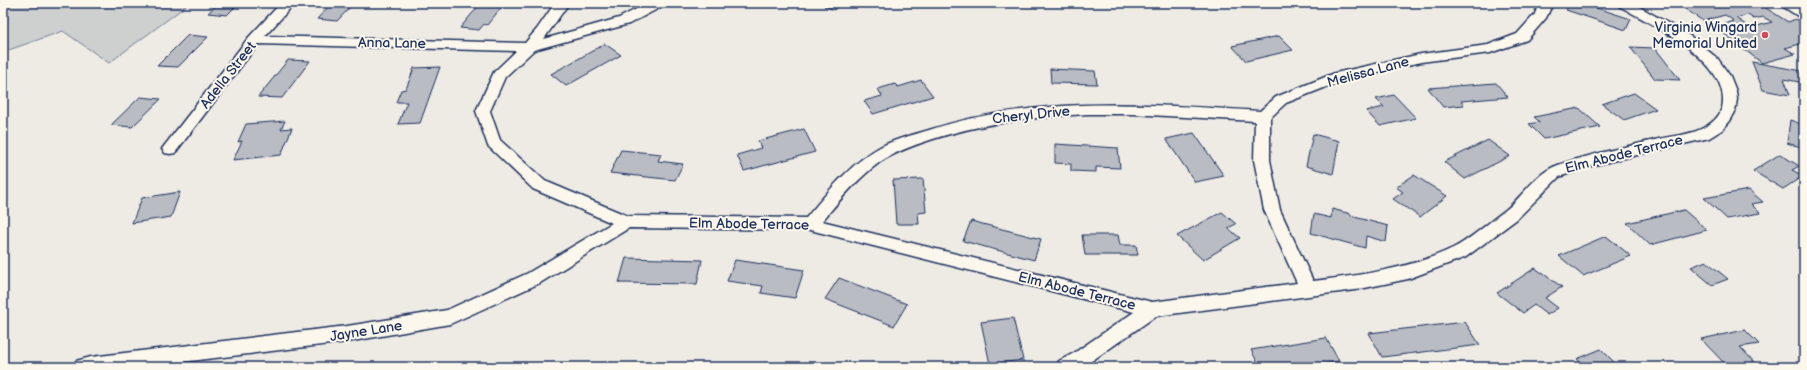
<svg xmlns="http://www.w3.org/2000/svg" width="1807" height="370" font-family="'Balsamiq Sans',sans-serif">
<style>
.green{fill:#cecfcf;stroke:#747f96}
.building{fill:#b9bcc3;stroke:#1b2f5e;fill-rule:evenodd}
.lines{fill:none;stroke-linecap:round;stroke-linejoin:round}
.lane-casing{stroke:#1b2f5e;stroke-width:11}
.street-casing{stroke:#1b2f5e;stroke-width:3}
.lane{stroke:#fbf7ec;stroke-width:8}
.street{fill:#fbf7ec;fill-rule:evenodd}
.poi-dot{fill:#d1495b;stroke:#fbf7ec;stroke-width:1.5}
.labels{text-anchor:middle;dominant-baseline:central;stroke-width:4;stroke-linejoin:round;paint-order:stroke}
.poi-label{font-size:14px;fill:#1b2f5e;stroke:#fbf7ec;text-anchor:end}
.street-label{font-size:14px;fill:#1b2f5e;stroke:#fbf7ec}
</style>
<rect width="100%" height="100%" fill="#eeebe4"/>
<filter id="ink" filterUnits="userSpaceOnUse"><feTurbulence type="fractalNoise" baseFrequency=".025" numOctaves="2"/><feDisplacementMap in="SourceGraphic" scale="8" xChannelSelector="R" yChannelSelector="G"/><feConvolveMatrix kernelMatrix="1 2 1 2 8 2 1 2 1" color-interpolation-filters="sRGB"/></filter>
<g filter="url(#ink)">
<path class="green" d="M3,3H190L109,63L63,31L3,52Z"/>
<path class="building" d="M219,3H239L227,15L208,13Z
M332,3H354L337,21L317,19Z
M481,3H505L487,25L484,24L479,30L460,28Z
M828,3H842L834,10L824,6Z
M1570,3H1581L1631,19L1626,30L1566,10Z
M1676,3H1758L1788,22L1796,19L1804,24V43L1785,48L1795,54L1762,63L1715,27L1734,21L1725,15L1703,21ZM1748,15L1754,19L1763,17L1772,22L1750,28L1736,18Z
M188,35L208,37L178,67L157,66Z
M1279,36L1293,50L1246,61L1232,46Z
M605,44L621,55L566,86L551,74Z
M1630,47L1655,48L1680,80L1655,79Z
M288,60L310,61L282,98L258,97Z
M1752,62L1802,71L1804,83L1784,79L1790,95L1763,90Z
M440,67L420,123L398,124L407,102H396L401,90L406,89L414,68Z
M1050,69L1095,71L1097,84L1051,83Z
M921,80L933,96L873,114L864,101L882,96L878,89L895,84L898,87Z
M1496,83L1508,97L1461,101L1464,105L1443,107L1428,88Z
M1634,93L1656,109L1624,120L1602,104Z
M1394,95L1416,118L1380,126L1366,111L1384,107L1376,99Z
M140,97L161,99L132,127L111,125Z
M1579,108L1600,127L1544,139L1529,124L1540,122L1534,117Z
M1790,120L1804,125V148L1787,143Z
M285,121L281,129L292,128L281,155L233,160L242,141L238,142L246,124Z
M804,129L815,152L744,171L737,155L761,148L758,141Z
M1194,133L1224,176L1195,182L1166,139Z
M1313,134L1339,141L1333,174L1306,166Z
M1488,140L1510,156L1465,179L1444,162Z
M1055,144L1118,148L1120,168L1096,167V172L1071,171V164L1055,163Z
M621,150L661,154L658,161L683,164L675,180L610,173Z
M1780,154L1799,166L1792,170L1803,176L1783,189L1753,171Z
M1414,175L1447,196L1420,217L1393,199L1403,192L1396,187Z
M923,179L926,212L918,213L919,224H896L893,180Z
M1749,190L1763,202L1751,204L1760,213L1727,219L1704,198Z
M180,192L171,217L132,223L142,198Z
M1332,209L1351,214V216L1388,226L1386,242L1366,236L1365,248L1311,233L1314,214L1331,218Z
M1684,210L1707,230L1650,245L1627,223Z
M1222,212L1236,224L1228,228L1240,238L1203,260L1177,236Z
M971,221L1041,239L1034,260L963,241Z
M1082,235H1118L1120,245H1136L1138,255H1085Z
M1606,236L1631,256L1583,276L1559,256Z
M626,258L702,260L697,284L619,283Z
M735,260L804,270L795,298L761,293L763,286L727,281Z
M1706,261L1728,279L1712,285L1691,267Z
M1535,268L1562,287L1545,298L1558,308L1547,315L1534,305L1523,313L1497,293Z
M839,278L907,304L894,326L825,299Z
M1013,318L1023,360L990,364L981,322Z
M1465,322L1480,345L1382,357L1369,333Z
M1745,330L1759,344L1740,347L1759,367H1728L1701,339Z
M1326,338L1339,361L1309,367H1260L1251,350Z
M1601,349L1619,367H1585L1577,359Z"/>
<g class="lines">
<g class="lane-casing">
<path id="lane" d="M1785,3L1804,15"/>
</g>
<g class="street-casing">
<path id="street" d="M281,3H295L265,36L525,43L537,29L555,3H569L544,39L619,18L648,3H665L663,6L629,24L534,50L505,77L490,111L500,140L545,181L628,216L806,218C828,192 850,164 880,147C895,139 913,135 929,130C1036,95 1149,104 1260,111L1276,97L1335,73L1421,54L1488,45L1517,34L1535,14L1539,3H1553L1546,18L1527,40L1490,53L1421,62L1344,80L1286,103L1270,118V160L1280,210L1313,281C1361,275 1409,269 1453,248C1468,241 1488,223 1503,212C1522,198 1535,173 1558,165C1591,154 1625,147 1659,139C1672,136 1689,135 1701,129C1710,125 1719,118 1722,108C1733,62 1651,24 1619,6L1617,3H1633L1690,36L1718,59L1730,76L1736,91L1737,99L1735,112L1730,121L1722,130L1709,138L1591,166L1559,177L1517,219L1466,257L1408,279L1355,290L1156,316L1083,367H1057L1059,361L1074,353L1134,312L810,230L629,228L540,283L450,324L347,342L140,367H74L76,361L91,357L347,326L447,310L528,273L612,223L533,189L488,146L476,111L494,72L516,51L258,44L175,153L170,154L165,153L162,149L165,145L249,37ZM1088,114H1132L1255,121L1254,160L1264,210L1297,283L1152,302L822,221C840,200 857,179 880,162C895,152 912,146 930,140C983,123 1032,117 1088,114Z"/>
</g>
<use href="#lane" class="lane"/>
<use href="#street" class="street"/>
</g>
</g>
<circle class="poi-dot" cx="1765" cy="35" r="4"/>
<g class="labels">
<g class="poi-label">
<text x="1757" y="27">Virginia Wingard<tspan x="1757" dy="16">Memorial United</tspan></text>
</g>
<g class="street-label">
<text transform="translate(392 43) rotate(1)">Anna Lane</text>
<text transform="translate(1368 72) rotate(-15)">Melissa Lane</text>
<text transform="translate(228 75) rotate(-52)">Adella Street</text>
<text transform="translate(1031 115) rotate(-6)">Cheryl Drive</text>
<text transform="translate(1624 154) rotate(-14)">Elm Abode Terrace</text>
<text transform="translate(749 224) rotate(1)">Elm Abode Terrace</text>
<text transform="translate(1077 291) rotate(14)">Elm Abode Terrace</text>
<text transform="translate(366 331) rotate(-9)">Jayne Lane</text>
</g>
</g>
<rect width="1807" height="370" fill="none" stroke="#fbf7ec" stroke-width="16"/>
<rect x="8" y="8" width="1791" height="354" fill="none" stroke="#1b2f5e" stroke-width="1.5" filter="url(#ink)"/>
</svg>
